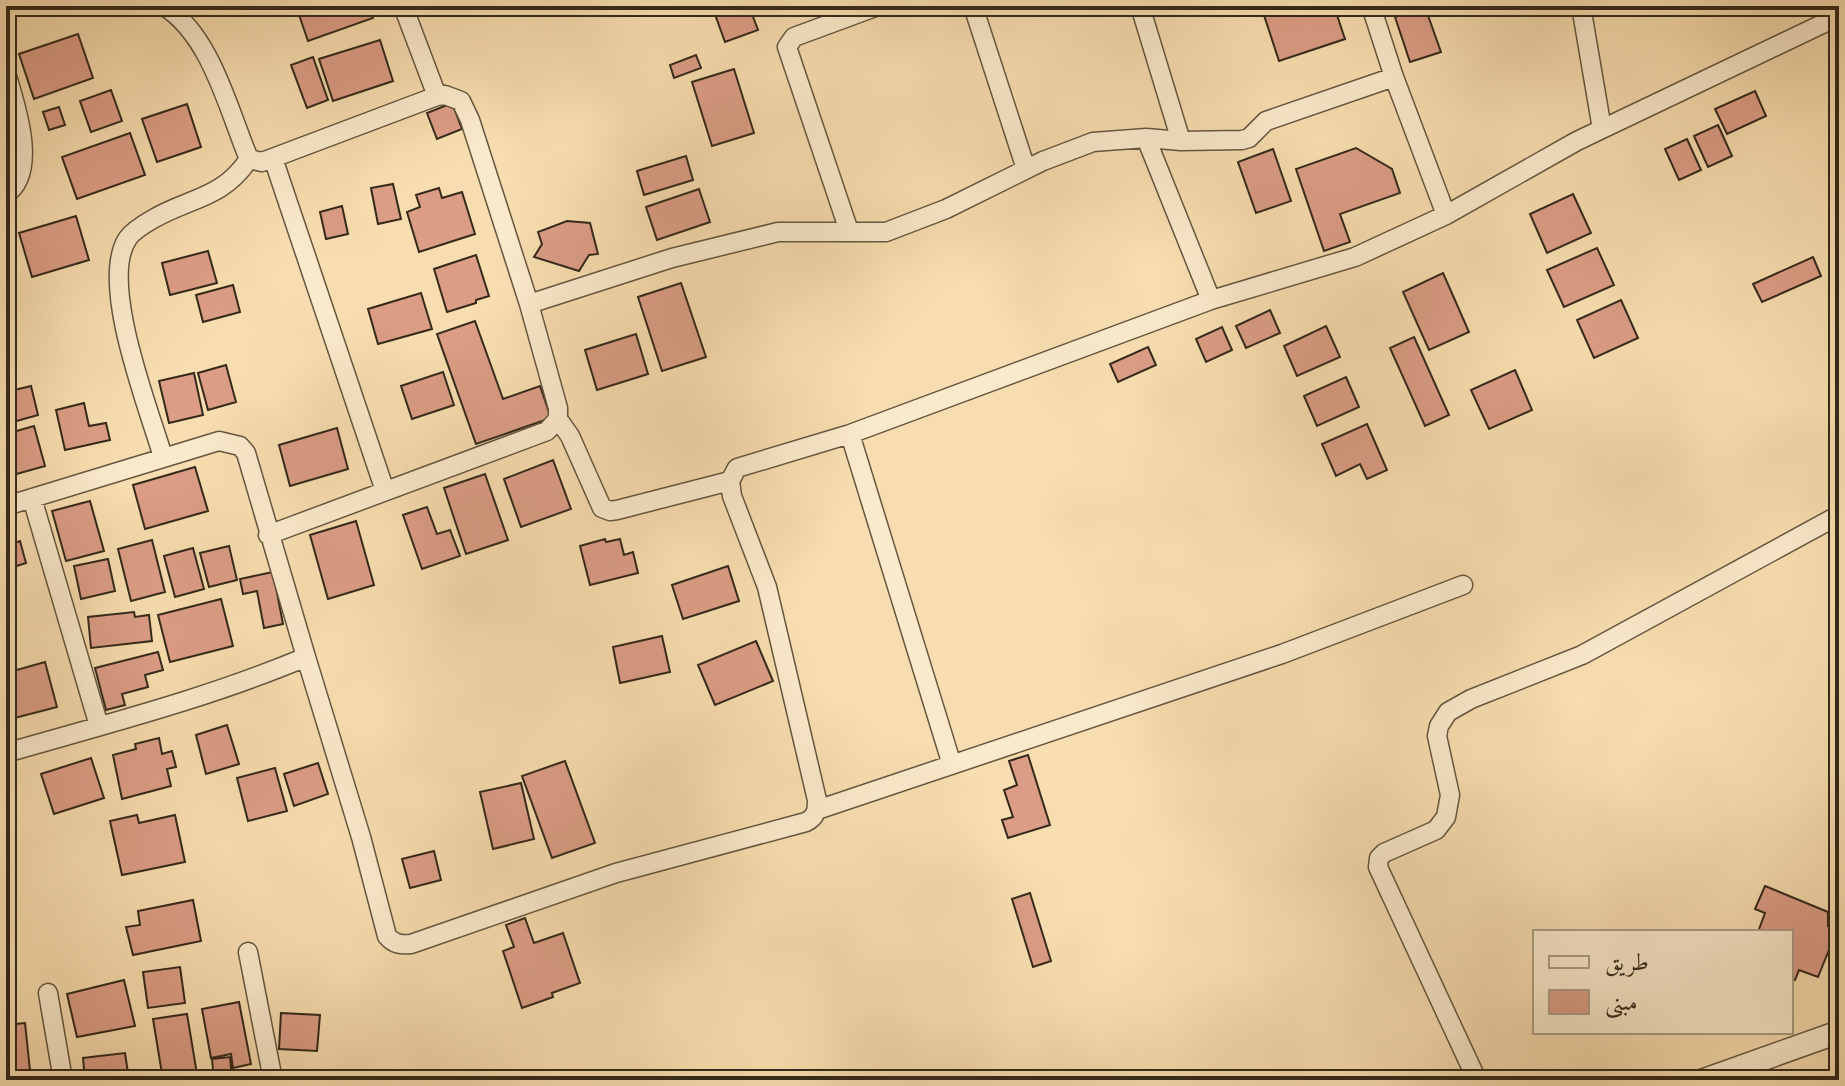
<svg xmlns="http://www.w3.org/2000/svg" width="1845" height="1086" font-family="'Old Standard TT',Amiri,serif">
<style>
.building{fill:#db9d85;stroke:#34291b;stroke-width:2}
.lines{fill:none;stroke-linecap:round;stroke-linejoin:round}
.minor-casing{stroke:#655640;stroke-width:21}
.tertiary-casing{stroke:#655640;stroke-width:25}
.minor{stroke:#fae9cb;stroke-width:18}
.tertiary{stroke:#fae9cb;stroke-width:22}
</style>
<rect width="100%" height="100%" fill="#f7ddaf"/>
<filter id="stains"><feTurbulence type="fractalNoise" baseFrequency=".0025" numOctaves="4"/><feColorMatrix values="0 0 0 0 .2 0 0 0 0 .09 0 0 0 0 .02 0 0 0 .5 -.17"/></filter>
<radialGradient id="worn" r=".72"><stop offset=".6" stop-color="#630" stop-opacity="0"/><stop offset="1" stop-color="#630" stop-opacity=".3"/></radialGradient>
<path class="building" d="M296,6H369L373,18L308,41Z
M712,6H749L758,30L725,42Z
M1261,6H1334L1345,39L1279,61Z
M1425,7L1441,52L1410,62L1395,17Z
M78,34L93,78L34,99L19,54Z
M380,40L393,81L333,101L319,59Z
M696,55L701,68L674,78L670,65Z
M313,57L328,100L307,108L291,65Z
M734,69L754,133L712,146L692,82Z
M111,90L122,121L91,132L80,101Z
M1755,91L1766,116L1727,134L1715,109Z
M452,103L462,129L437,139L427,113Z
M187,104L201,147L157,162L142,119Z
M59,107L65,125L49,130L43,112Z
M1718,125L1732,156L1708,167L1694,136Z
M130,133L145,175L77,199L62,157Z
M1687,139L1701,170L1679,180L1665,149Z
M1356,148L1392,169L1400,193L1340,214L1350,242L1324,251L1296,169Z
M1273,149L1291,201L1256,213L1238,162Z
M686,156L693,180L644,195L637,171Z
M393,184L401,219L378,224L371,188Z
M439,188L442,198L462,192L475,234L419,252L407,212L420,207L416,195Z
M699,189L710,222L657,240L646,207Z
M1573,194L1591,233L1547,253L1530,214Z
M342,206L348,234L326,239L320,212Z
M76,216L89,260L32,277L19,233Z
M567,221L590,223L598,254L589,255L579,271L534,257L542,244L538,232Z
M1597,248L1614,285L1564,307L1547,270Z
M208,251L217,283L170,295L162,263Z
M476,255L489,296L476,300V303L447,312L434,269Z
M1813,257L1821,276L1762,302L1753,284Z
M1443,273L1469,332L1429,350L1403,292Z
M681,283L706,357L662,371L638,297Z
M233,285L240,312L203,322L196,295Z
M421,293L432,329L378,344L368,309Z
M1621,300L1638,338L1594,358L1577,320Z
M1270,310L1280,333L1246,348L1236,326Z
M475,321L503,399L540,386L551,418L476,444L437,334Z
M1326,326L1340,357L1297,376L1284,346Z
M1222,327L1232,350L1206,362L1196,339Z
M636,334L648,374L597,390L585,350Z
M1414,337L1449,415L1425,426L1390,348Z
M1148,347L1156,365L1118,382L1110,364Z
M226,365L236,402L208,410L198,373Z
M1515,370L1532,410L1489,429L1471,390Z
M443,372L454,405L412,419L401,386Z
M194,373L203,415L169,423L159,381Z
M1346,377L1359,407L1317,426L1304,396Z
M31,386L38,415L6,424V392Z
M84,403L89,426L106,423L110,440L65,450L56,410Z
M1367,424L1387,470L1367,479L1360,464L1336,476L1322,444Z
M34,426L45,466L6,477V434Z
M337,428L348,469L290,486L279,445Z
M553,460L571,509L521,527L504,479Z
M195,467L208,511L145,529L133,485Z
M485,474L508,540L466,554L444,488Z
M90,501L104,551L66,561L52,511Z
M427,507L437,534L450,530L460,556L422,569L403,515Z
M356,521L374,585L328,599L310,535Z
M605,539L606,542L620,539L624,555L633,552L638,573L590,585L580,546Z
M152,540L165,592L131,601L118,549Z
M20,541L26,563L10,568L15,584L6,587V546Z
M229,546L237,580L209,587L200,553Z
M193,548L204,589L175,597L164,556Z
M108,559L115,591L81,599L74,566Z
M728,566L739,601L683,619L672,585Z
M273,572L283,624L264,628L257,591L243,594L240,579Z
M221,599L233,646L170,662L158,615Z
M134,612L135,617L149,615L152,641L91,648L88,617Z
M662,636L670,672L620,683L613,647Z
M756,641L773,681L715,705L698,665Z
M158,652L163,670L145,675L148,687L122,694L125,705L106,710L95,668Z
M45,662L57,707L7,720L6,673Z
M227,725L239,764L206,774L196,735Z
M159,738L162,754L172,751L176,767L167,769L171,786L122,799L113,755L136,749L135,744Z
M1028,755L1050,825L1008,838L1002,820L1013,817L1004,790L1017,785L1009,761Z
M91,758L104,798L54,814L41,774Z
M565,761L595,843L552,858L522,776Z
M318,763L328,794L294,806L284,774Z
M275,768L287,811L248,821L237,778Z
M521,783L534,839L493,849L480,792Z
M137,815L139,823L175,815L185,862L122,875L110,821Z
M434,851L441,880L410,888L402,859Z
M1765,886L1828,912V926L1837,930L1818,977L1799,970L1795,980L1791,979V932H1758L1765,913L1755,909Z
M1030,893L1051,961L1033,967L1012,899Z
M193,900L201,941L133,955L126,927L140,925L138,911Z
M525,918L534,943L563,933L580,983L552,993L553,997L522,1008L503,951L514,947L506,925Z
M180,967L185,1003L148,1008L143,972Z
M124,980L135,1026L77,1037L67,994Z
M239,1002L251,1064L233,1068L231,1054L211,1058L202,1009Z
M281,1013L320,1015L317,1051L279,1049Z
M187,1014L198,1080H163L153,1019Z
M25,1023L31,1080H6V1025Z
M125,1053L129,1080H85L83,1058Z
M230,1057L232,1080H214L212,1059Z"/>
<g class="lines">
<g class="minor-casing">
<path id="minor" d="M164,6C210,35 227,105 247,154L249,159L262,162L437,96L445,95L461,101L470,120L529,304L558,408V419L547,431L268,535
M403,6L437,96
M973,6L1026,169
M1140,6L1181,141
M1371,6L1394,77
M1581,6L1602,129
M6,73C15,103 39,172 6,194
M1146,138L1211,300
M273,158L385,491
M849,231L787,47L794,37L878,6
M529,304L672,258L778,232H886L946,209L1043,161L1093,142L1146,138L1181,141L1242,140L1249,138L1266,121L1394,77L1446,215
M558,419L570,436L602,508L610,511L617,510L730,481
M850,434L952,765
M163,457C149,409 98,281 128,238C133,231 146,223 153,219C191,197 222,199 249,159
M32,498L99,726
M6,506L219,441L240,446L246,453L306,657C209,698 106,724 6,753
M306,657L361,837L387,936C394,944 400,945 411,944L616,873L806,822C816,817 817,811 817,800L767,587L732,496L730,481L737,468L850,434L1211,300L1355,257L1446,215L1577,141L1839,16
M817,810L1282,654L1463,585
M248,952L273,1080
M48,993L63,1080
M1477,1080L1378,867L1379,858L1384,853L1436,830L1446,817L1450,795L1437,736L1439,726L1448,712L1471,699L1582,655L1839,515"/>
</g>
<g class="tertiary-casing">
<path id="tertiary" d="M1704,1080L1839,1032"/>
</g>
<use href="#minor" class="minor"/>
<use href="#tertiary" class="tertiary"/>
</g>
<rect width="1845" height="1086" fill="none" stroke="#f7ddaf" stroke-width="32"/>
<rect x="8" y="8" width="1829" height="1070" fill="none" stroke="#34291b" stroke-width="4"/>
<rect x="16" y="16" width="1813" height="1054" fill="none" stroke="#34291b" stroke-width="2"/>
<rect x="1533" y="930" width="260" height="104" fill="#fae9cb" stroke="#ab9c85" stroke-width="2"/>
<rect x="1549" y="956" width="40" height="12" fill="#fae9cb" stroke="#ab9c85" stroke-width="2"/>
<text x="1605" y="970" font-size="24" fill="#34291b">طريق</text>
<rect x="1549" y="990" width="40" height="24" fill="#db9d85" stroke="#ab9c85" stroke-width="2"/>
<text x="1605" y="1010" font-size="24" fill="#34291b">مبنى</text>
<rect width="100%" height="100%" filter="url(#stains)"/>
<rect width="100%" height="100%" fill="url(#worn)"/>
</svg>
